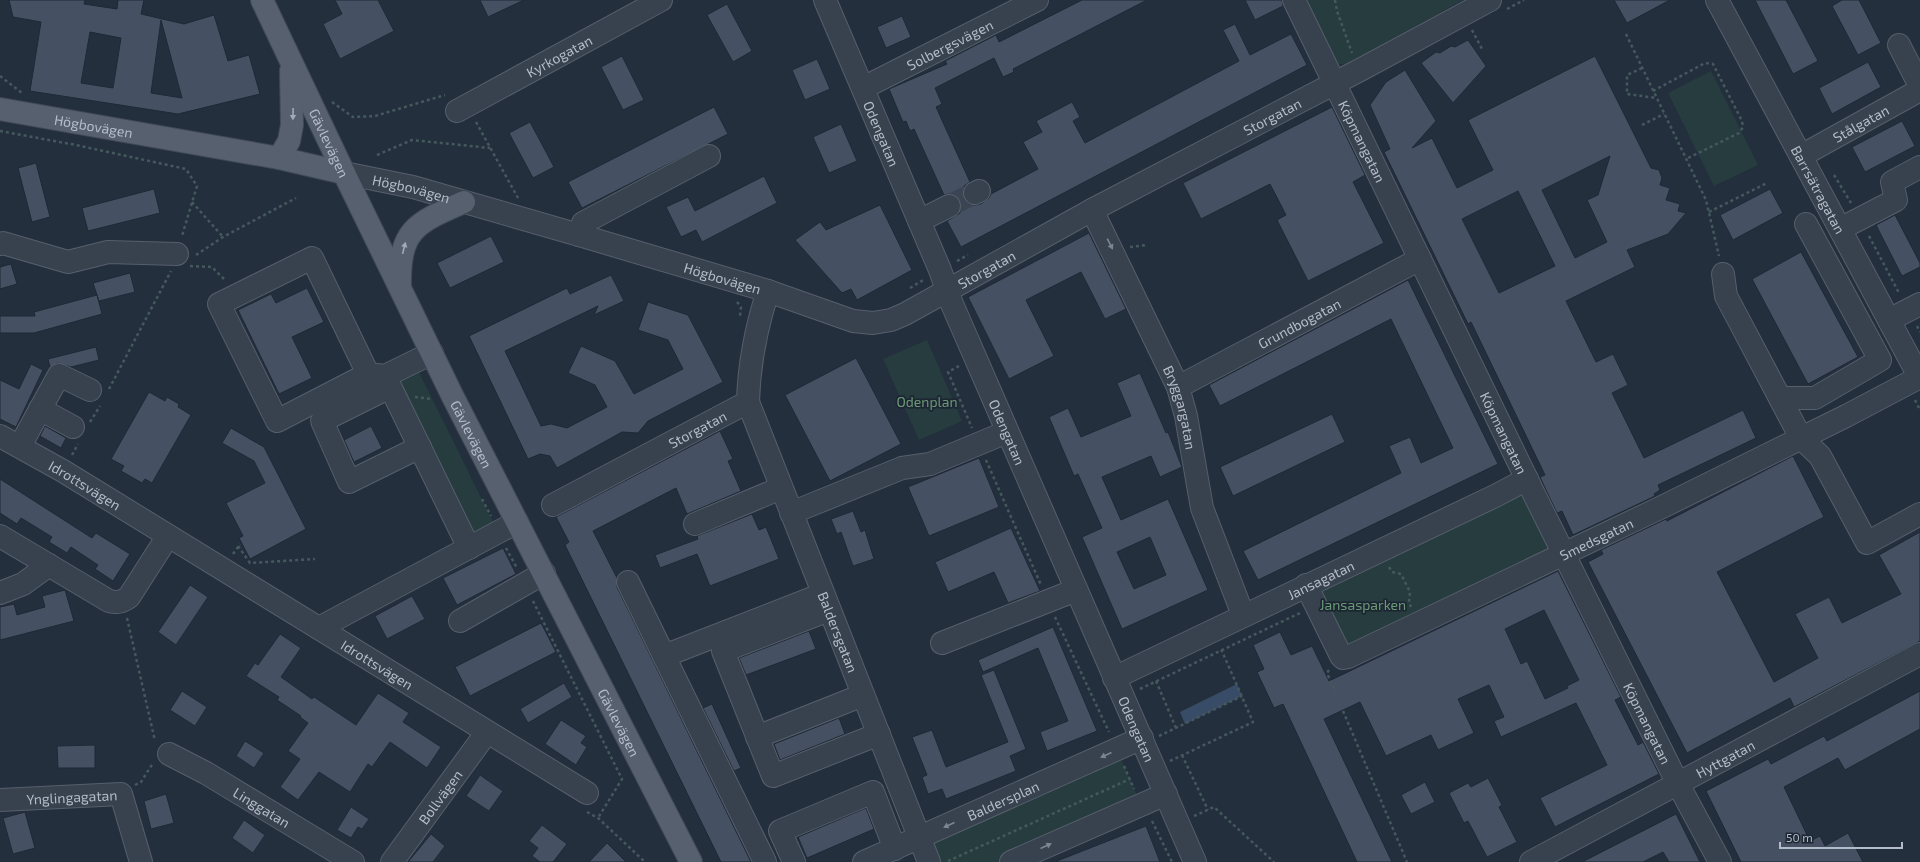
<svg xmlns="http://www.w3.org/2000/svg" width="1920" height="862" font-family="'Exo 2',sans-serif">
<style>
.green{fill:#263c3f}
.water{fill:#394c67}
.building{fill:#455162;stroke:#1f2835;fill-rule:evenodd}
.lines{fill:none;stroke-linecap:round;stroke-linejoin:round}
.minor-tunnel{stroke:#3a4453;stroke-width:22;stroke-dasharray:22 11;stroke-linecap:butt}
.minor-casing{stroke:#565f6c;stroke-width:24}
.major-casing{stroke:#414a57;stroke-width:24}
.path{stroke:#44595c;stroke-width:2.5;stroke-dasharray:3 3;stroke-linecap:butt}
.minor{stroke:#38414e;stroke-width:22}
.major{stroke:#56606e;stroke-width:22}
.oneway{fill:#a1aab7}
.oneway2{fill:#7c8592}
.labels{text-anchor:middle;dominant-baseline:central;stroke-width:3.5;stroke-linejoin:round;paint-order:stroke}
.street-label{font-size:14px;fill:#b4bcc9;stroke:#1d2633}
.park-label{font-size:14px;fill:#6b9a76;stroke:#1d2633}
</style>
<rect width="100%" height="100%" fill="#242f3e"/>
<path class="green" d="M1294,0H1463L1346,64L1325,65Z
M1711,71L1758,165L1714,186L1668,93Z
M927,340L962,421L919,440L883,359Z
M414,362L498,532L469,548L385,376Z
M1527,479L1564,554L1348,657L1306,585Z
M1117,750L1141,804L1011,862H929L919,838Z"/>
<path class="water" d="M1237,684L1242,696L1185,724L1180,712Z"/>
<path class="building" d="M9,0H85L84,4L117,9L118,0H144L141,14L184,24L214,15L228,61L249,55L260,94L178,114L30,91L41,22L13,17ZM161,20L182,98L151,93ZM90,32L121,38L113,88L81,83Z
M335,0H378L394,31L340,59L323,24L342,14Z
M480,0H524L488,17Z
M1082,0H1147L1013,69L1014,72L1003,77L994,58L935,88L942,104L936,107L970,182L964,186L963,193L964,199L968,204L975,205L981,204L989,198L991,194L1038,169L1023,142L1042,132L1036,121L1072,102L1080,117L1073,121L1085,143L1239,61L1223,30L1235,24L1250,55L1291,34L1307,65L961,247L947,221L960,213L961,206L960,201L956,195L950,194L944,195L914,129L910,131L906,121L903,122L889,89L947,64L945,61L996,35L999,42Z
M1245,0H1282L1283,6L1255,20Z
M1614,0H1670L1627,23Z
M1755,0H1786L1818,61L1793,74Z
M1842,0H1859L1881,43L1858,55L1832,6Z
M727,4L752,51L733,62L707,15Z
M902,16L911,37L886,48L877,27Z
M1468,40L1486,66L1453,103L1421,63L1436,52L1440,53L1451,46L1455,47Z
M622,56L644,100L623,110L601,67Z
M1595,56L1651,168L1659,170L1662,178L1660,185L1670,188L1666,200L1680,204L1678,211L1686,213L1668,234L1627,250L1635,267L1566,301L1596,362L1613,354L1628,385L1612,393L1644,458L1743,410L1756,438L1658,485L1660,490L1654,494L1655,496L1573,535L1562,511L1557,513L1546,490L1540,477L1545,475L1471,322L1468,324L1384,152L1390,149L1370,105L1386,82L1405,70L1436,121L1412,148L1432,138L1457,188L1493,170L1468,120ZM1610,156L1598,195L1587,200L1607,242L1575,258L1542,190ZM1518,191L1555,266L1499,293L1462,219Z
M817,59L830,89L805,100L792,70Z
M1868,62L1881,87L1832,114L1819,88Z
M714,107L728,134L582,208L568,182Z
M1332,107L1365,175L1353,182L1384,243L1308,281L1277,220L1286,215L1270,184L1201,219L1183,183Z
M1902,121L1915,146L1865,172L1852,147Z
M530,122L554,167L533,178L509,133Z
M841,124L857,161L829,173L813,137Z
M36,163L50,217L32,222L18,168Z
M764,176L777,203L702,242L696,230L681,237L666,207L688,197L695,211Z
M154,189L160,213L88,231L82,208Z
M1770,189L1783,213L1733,240L1720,215Z
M880,205L912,270L857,300L851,289L842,293L795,240L820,222L826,230Z
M1895,215L1920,263V267L1902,276L1876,225Z
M1089,233L1126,309L1105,319L1081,272L1026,300L1054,356L1009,379L968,297Z
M491,236L504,262L450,288L437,263Z
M1801,252L1858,357L1808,384L1752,279Z
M11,264L17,284L0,289V267Z
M130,273L135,292L99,301L93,283Z
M611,275L624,301L594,315L598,306L505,351L541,426L551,424L567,428L607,407L595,385L568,373L581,346L615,361L634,394L683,369L668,340L638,330L648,302L688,315L723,382L648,421L638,433L622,432L557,468L550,456L540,454L528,459L469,336L567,288L570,294Z
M1408,280L1498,464L1258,580L1243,551L1401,473L1389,446L1410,437L1421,463L1453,448L1391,319L1220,406L1209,385Z
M307,288L324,322L292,337L312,378L279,394L238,310L271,294L276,303Z
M97,295L102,314L34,333H0V316H35L34,312Z
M96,347L99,360L71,367L58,363L50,367L48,359Z
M856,358L901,444L830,481L785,395Z
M31,364L43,370L16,427L0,419V380L19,389Z
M1140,373L1166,433L1168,432L1182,467L1160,477L1151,456L1102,477L1121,520L1168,499L1208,590L1122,629L1082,537L1102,528L1078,474L1074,476L1049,417L1068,408L1081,437L1131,416L1117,383ZM1150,537L1166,575L1134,589L1117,552Z
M149,392L165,401L167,397L179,404L178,407L191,415L152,483L145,479L142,483L121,471L124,466L111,459Z
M1332,414L1345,442L1233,496L1220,467Z
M45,426L66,438L61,448L40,436Z
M371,426L382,448L354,462L344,440Z
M231,428L264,447L306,529L250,559L239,538L243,536L226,503L265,483L254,461L222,443Z
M720,431L733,459L728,461L741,491L687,514L676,488L593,531L617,578V587L751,862H721L565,545L569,542L556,517Z
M1793,456L1824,517L1717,572L1774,682L1818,658L1795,614L1829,597L1842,623L1901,594L1879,555L1920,532V641L1794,707L1790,698L1687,753L1588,562L1603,554L1601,550L1666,519L1667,521Z
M979,458L999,507L929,536L908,487Z
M0,479L92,538L96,533L130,554L113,581L95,569L98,565L71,547L67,553L49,542L52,537L21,518L17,524L0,513Z
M853,511L861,532L865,530L874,559L853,566L841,532L837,534L831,519Z
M752,514L759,530L766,527L779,559L710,586L697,554L660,568L655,555L698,539L697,536Z
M1011,528L1040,591L1008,603L994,572L948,592L935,562Z
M503,548L516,574L457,605L443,578Z
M1558,571L1621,697L1615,700L1638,745L1643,742L1659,774L1555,827L1540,798L1607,765L1576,703L1501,737L1494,721L1504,717L1489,685L1458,699L1474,733L1438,750L1431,735L1386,756L1360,702L1324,719L1392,862H1357L1283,704L1274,708L1257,672L1264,669L1253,645L1280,632L1291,655L1312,646L1329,681ZM1544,610L1579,680L1567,686L1568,688L1545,699L1527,661L1521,664L1505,629Z
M190,585L208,597L176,645L158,632Z
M65,590L74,621L0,640V607L14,604L17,615L45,607L42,596Z
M412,596L425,619L387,639L375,616Z
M541,623L556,652L470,696L455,667Z
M1053,627L1097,731L1047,751L1040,732L1068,721L1038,648L983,672L978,660Z
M809,631L816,649L746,675L739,658Z
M280,634L301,648L281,677L312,699L314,697L356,725L378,693L409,713L403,722L441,747L427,768L390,742L372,767L368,764L350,792L319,772L298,800L280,787L300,759L288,751L308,723L300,717L301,716L277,700L279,697L246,676L255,663L258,665Z
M994,670L1026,749L1010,756L1016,771L946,799L942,789L928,794L922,777L927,775L912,737L932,730L946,767L1008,742L981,675Z
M564,683L572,697L528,723L520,709Z
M182,691L207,707L195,726L170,710Z
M1920,691V729L1845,770L1838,758L1784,787L1810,841L1820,836L1825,846L1848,833L1863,862H1741L1706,791L1768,759L1771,764L1824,736L1827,741Z
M712,704L741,768L734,771L703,708Z
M839,718L845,734L780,760L774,744Z
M561,720L586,736L581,743L587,747L576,765L545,744Z
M245,741L264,753L254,768L236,756Z
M95,745V768H58L57,746Z
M480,775L503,791L489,811L466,796Z
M1488,778L1502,805L1499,807L1517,842L1487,857L1468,821L1464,823L1449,793L1468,783L1471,787Z
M1425,782L1435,802L1411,814L1401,795Z
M166,794L174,823L151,829L144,801Z
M351,807L369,819L362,829L358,827L351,838L337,830Z
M866,808L874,829L807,858L798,837Z
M25,812L35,848L13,854L3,818Z
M1676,814L1700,862H1669L1663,852L1643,862H1582Z
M244,820L265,835L253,853L232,838Z
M542,825L567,844L553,862H540L532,856L538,848L529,841Z
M1146,826L1160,862H1057V861Z
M431,834L445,846L433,862H408Z
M607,843L626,862H589Z"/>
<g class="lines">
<path class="minor-tunnel" d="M949,206L975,193"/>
<g class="minor-casing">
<g id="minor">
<path id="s1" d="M825,0L940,270L952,304L1195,862"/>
<path id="s2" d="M1294,0L1535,496L1678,784L1720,862"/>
<path id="s3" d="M1717,0L1920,378"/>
<path d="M1899,45L1920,86"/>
<path id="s4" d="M863,88L1037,0"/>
<path id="s5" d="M457,111L661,0"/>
<path id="s6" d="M1801,156L1920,90"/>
<path id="s7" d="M344,173L413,187L579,235L768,291L853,321L873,323L891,320L905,314L1092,210L1360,70L1490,0"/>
<path d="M975,193L979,191"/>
<path id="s8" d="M1092,210L1178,387L1186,416L1202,508L1243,615"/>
<path d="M919,221L949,206"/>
<path d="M1840,229L1896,200L1892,182L1920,167"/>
<path d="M579,235L583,223L709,156"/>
<path d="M0,244L3,243L68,262L108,252L177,254"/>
<path d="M1723,274L1726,296L1801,438L1820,456L1867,543L1920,514"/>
<path d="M1889,320L1920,304"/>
<path d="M368,374L277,421L219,304L312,258L368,374L385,376L432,353"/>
<path d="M385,376L469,548"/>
<path d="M390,387L322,421L349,482L420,447"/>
<path id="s9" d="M1178,387L1420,259"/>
<path d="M1780,398H1815L1880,360L1806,224"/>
<path id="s10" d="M748,402L929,862"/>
<path d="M40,409L73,427"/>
<path id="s11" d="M0,436L63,471L587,793"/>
<path d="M20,446L59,375L90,390"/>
<path id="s12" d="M553,505L748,402C749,363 756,328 768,291"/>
<path d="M791,513L902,468L930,464L1007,432"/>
<path d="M695,524L781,488"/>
<path d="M0,536L109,601C118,603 122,602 129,597L168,536"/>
<path d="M628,582L664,656"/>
<path id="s13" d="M1306,585L1341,656L1343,658L1348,657L1662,507L1846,416L1920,377"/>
<path d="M0,593L23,584L49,565"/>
<path d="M829,610L723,651L773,776L879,734"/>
<path d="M460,621L544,573"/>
<path d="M319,628L517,522"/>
<path d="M942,643L1076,590"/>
<path id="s14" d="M1114,678L1497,495L1527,479"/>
<path d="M757,737L863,695"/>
<path id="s15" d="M169,754L206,773L353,862"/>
<path id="s16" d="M0,800L121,794L141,862"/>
<path id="s17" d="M392,862L487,732"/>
<path d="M765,862L664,656L823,594"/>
<path d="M794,862L780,831L873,792L895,849"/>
<path id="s18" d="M864,862L1142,738"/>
<path d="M1011,862L1166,794"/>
<path id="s19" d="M1531,862L1920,654"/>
</g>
</g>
<g class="major-casing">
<g id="major">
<path id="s20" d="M262,0L344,173L453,397L691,862"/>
<path id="s21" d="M0,109L279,158L344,173"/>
<path d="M279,158L289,141L292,125L291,71"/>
<path d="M400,286C399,229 416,223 464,202"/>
</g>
</g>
<path class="path" d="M1335,0L1337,11L1352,53
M1507,9L1524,0
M1472,30L1482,49
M1626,34L1706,200L1719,256
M1642,68L1627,75V94L1656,98
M0,76L22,93
M1653,91L1705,63L1713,64L1742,121L1743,127L1739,133L1686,159
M332,102L353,117L375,116L445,95
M476,122L518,198
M1642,125L1664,114
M0,131L76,145L186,169L197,186L182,236
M377,155L412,140L490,148
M1834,175L1851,203
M192,202L223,237
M1709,212L1767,183
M1869,236L1899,293
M1130,247L1147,245
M196,255L223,237L296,198
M957,261L968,255
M190,266L212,267L226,281
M910,288L925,279
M737,302L741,307L740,316
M1917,326L1920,332
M959,366L948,372L972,428
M109,389L171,271
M415,397L432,399
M1915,400L1920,410
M90,422L100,406
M72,455L78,444
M986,460L1041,585
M482,499L491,516
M238,546L250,563L315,559
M506,548L517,568
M233,554L240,544
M1389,567L1392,572L1401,574L1410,592L1409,602L1411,607
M533,601L622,779L598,818
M1055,617L1109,732
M127,618L155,741
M1329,670L1327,673L1336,693
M1156,681L1176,728
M1140,689L1300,613
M1343,711L1407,862
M1159,736L1242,696
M1182,755L1208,810
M1170,761L1253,722L1221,649
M1124,766L1134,789
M135,785L141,782L153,763
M587,812L598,818L645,862
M1194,816L1214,807L1274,862
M1152,821L1172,862
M948,861L1130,779"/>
<use href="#minor" class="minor"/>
<use href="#major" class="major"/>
</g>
<defs><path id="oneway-solid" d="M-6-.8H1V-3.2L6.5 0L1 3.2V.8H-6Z"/></defs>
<g class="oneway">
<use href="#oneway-solid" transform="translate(293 114) rotate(91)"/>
<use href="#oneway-solid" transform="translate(404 248) rotate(-76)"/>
</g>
<g class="oneway2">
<use href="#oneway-solid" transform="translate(1110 244) rotate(63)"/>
<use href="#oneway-solid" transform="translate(1106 755) rotate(156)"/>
<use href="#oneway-solid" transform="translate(949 825) rotate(156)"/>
<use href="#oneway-solid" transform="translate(1046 846) rotate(-24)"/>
</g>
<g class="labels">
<g class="street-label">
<text stroke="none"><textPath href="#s4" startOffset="97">Solbergsvägen</textPath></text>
<text stroke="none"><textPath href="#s5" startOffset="116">Kyrkogatan</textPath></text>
<text stroke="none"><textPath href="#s7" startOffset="1001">Storgatan</textPath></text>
<text stroke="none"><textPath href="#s6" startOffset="68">Stålgatan</textPath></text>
<text stroke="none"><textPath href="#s21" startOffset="95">Högbovägen</textPath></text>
<text stroke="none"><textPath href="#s1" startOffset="145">Odengatan</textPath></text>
<text stroke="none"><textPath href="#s2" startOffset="157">Köpmangatan</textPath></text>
<text stroke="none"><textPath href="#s20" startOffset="158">Gävlevägen</textPath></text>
<text stroke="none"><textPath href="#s7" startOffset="69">Högbovägen</textPath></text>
<text stroke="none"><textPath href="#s3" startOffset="215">Barrsätragatan</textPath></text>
<text stroke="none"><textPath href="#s7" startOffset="677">Storgatan</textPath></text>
<text stroke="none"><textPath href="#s7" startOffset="393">Högbovägen</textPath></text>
<text stroke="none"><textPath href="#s9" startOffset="137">Grundbogatan</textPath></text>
<text stroke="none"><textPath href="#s8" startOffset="217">Bryggargatan</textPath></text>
<text stroke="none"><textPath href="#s12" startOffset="163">Storgatan</textPath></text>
<text stroke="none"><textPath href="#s1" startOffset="469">Odengatan</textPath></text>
<text stroke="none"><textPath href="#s2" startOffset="481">Köpmangatan</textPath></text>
<text stroke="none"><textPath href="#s20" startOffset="482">Gävlevägen</textPath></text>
<text stroke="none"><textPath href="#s11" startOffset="98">Idrottsvägen</textPath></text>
<text stroke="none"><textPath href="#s13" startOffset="362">Smedsgatan</textPath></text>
<text stroke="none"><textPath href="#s14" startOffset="229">Jansagatan</textPath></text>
<text stroke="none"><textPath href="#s10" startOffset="247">Baldersgatan</textPath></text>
<text stroke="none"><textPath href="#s11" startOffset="441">Idrottsvägen</textPath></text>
<text stroke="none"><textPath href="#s20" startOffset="806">Gävlevägen</textPath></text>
<text stroke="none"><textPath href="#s2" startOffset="805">Köpmangatan</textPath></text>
<text stroke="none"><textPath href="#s1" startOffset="793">Odengatan</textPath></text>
<text stroke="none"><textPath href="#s19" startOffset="220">Hyttgatan</textPath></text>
<text stroke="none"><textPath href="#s16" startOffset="72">Ynglingagatan</textPath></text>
<text stroke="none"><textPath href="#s17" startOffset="81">Bollvägen</textPath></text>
<text stroke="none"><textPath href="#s18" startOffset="152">Baldersplan</textPath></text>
<text stroke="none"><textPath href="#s15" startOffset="107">Linggatan</textPath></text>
</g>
<g class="park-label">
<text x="927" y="401">Odenplan</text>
<text x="1363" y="604">Jansasparken</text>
</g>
</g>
<path d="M1780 842v6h122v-6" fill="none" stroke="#b4bcc9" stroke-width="2"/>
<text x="1786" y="842" font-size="12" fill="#b4bcc9" stroke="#1d2633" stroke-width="3" paint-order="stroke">50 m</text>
</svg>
